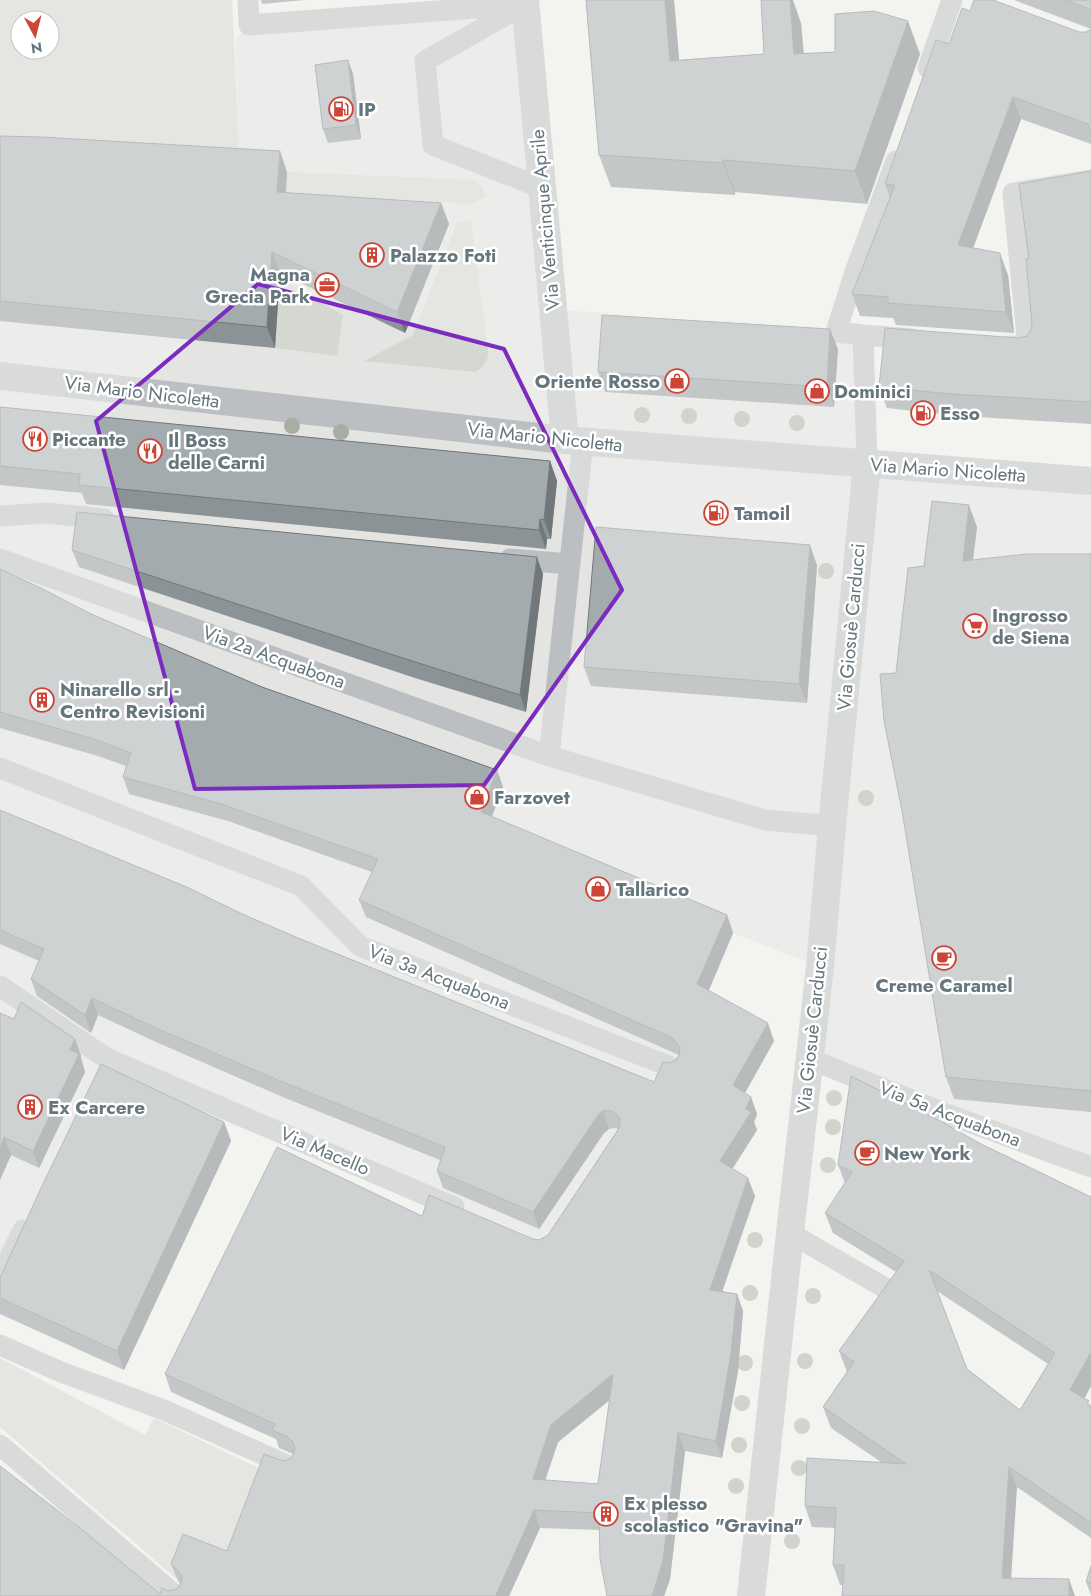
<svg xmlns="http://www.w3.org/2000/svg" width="1091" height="1596" font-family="Jost,sans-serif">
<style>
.built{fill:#e4e4e3}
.green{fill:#d4d8d0;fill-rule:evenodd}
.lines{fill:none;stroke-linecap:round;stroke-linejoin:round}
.lane{stroke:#bbbfc1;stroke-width:21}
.street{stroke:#bbbfc1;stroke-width:28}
.tree{fill:#a8aea3}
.wall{fill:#8c9396;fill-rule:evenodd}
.shaded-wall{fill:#72787a}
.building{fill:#a3abae;stroke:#72787a;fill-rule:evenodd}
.marked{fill:none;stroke:#7b2cbf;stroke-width:4;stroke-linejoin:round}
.labels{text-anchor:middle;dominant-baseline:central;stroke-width:5;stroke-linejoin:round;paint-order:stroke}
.poi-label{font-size:19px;font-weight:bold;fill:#66767d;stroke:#fff;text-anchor:start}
.street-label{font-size:19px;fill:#66767d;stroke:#fff}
</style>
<rect width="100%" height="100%" fill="#f3f3f0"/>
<path class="built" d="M525,4L553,309L863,335L867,464L1091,481V1167L810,1059L820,967L733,933L681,1054L544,1245L106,1058L0,1277V157L240,168L235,41L249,25Z"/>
<path class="green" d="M0,0H232L240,168L0,157ZM20,20H50V50H20Z
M287,172L476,180L482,187L486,197L469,204L299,194L292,285L343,315L337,356L275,348Z
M471,220L488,350C488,362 485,366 475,372L364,361L413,335L457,223Z
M0,1358L145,1435L154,1418L269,1473L236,1569L178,1580L0,1427Z"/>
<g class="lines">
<path class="lane" d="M248,0L249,25L518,5
M525,4L425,61L433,145L542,188
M928,68L952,0
M863,335L912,339
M1010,346L1028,347L1013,193L1091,180
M867,464L863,335L836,332L855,272L896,161
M0,516L47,513L104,519
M0,559L549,756L765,820L832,826
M510,559L570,564
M549,756L583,442
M0,768L301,886L360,946L674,1068
M0,986L106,1058L454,1207
M810,1059L944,1113L1091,1167
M790,1233L885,1288
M0,1277L23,1230
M0,1345L61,1372L164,1410L289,1466
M0,1445L176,1596"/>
<path class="street" d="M525,0L565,440
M0,376L565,440L1091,481
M751,1596L790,1233L820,967L832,826L867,464"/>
</g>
<g class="tree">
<circle cx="642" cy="415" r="8"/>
<circle cx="689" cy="416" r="8"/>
<circle cx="742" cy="419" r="8"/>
<circle cx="797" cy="423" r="8"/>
<circle cx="292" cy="426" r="8"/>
<circle cx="341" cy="432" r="8"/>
<circle cx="826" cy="571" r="8"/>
<circle cx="866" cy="798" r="8"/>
<circle cx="834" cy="1098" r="8"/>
<circle cx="833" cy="1127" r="8"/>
<circle cx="828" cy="1165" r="8"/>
<circle cx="755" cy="1240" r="8"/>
<circle cx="750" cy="1293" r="8"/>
<circle cx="813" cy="1296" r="8"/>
<circle cx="805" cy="1361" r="8"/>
<circle cx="745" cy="1363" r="8"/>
<circle cx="742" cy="1403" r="8"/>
<circle cx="802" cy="1426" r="8"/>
<circle cx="739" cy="1445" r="8"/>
<circle cx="799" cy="1468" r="8"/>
<circle cx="736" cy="1486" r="8"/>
<circle cx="792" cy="1541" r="8"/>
</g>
<path class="wall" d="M261,0H305L262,4Z
M586,0H674L679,60L764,54L801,23L804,54H920L867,204L735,192V195L611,187L599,155Z
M1014,0H1091V29Z
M970,11L1079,32H1086L1091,29V144L1021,119L973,248L1008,275L1014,333L896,325L893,318L860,316L852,294L890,198L885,184L949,44Z
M353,74L361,139L328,143L323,129Z
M0,136L287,172L286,193L441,203L449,224L405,333L280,273L275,348L0,321Z
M1091,171V424L959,416L887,408L879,387L1019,338L1027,336L1031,330L1032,324L1029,259Z
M838,349L834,407L605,392L598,372Z
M0,407L550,461L557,481L551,539H547L546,549L86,504L82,493L0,485Z
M977,527L973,560L1091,554V1112L954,1099L946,1077L924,566Z
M72,550L543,574L526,712L415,678L79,567Z
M817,565L807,703L591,686L584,667Z
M0,569L91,614L262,687L497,770L503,787L492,817L727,915L733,933L708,991L774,1041L745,1093L751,1097L757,1114L754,1122L757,1130L732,1169L755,1196L722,1291L737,1294L743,1311L738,1371L722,1458L685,1451L670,1579L664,1596H607L599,1530L540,1528L509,1596H0L160,1594L168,1591L174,1590L179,1587L180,1584L178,1581L171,1564L227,1551L283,1461L290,1459L293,1454L279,1448L276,1439L171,1392L165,1374L422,1216L539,1240L548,1235L618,1129L615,1128L609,1129L604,1133L539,1229L443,1188L437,1171L440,1160L285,1098L156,1042L98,1015L91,1033L37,996L31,979L39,961L0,944V810L298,938L654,1082L670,1063L676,1060L679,1055L366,917L359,900L372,872L228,821L129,794L123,777L126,766L98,756L0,728ZM610,1400L598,1484L545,1480L558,1442Z
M0,1013L14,1019L75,1039L81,1056V1058L85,1072L39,1168L11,1155L0,1180Z
M224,1122L231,1141L124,1370L0,1314V1278Z
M981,1144L1091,1197V1386L1084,1399L1091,1406V1538L1017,1487L843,1585H840L833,1565L835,1528L812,1527L805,1506L881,1462L831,1428L823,1407L847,1372L839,1351L896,1272L833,1233L825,1213L845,1183L838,1165ZM937,1291L1048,1364L1020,1410L967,1369Z
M1091,1566V1595L1086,1582Z"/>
<path class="shaded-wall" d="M665,0H674L682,93L670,61Z
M790,0H793L801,23L806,87L794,54Z
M908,21L920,54L867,204L855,171Z
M348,60L353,74L361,139L356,125Z
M1013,97L1021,119L966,267L958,245Z
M280,151L287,172L284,213L277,192Z
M723,160L735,192V195L723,163Z
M441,203L449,224L405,333L397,312Z
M272,252L280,273L275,348L267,327Z
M1000,253L1008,275L1014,333L1006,312Z
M830,329L838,349L834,407L827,387Z
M550,461L557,481L551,539L544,520Z
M969,505L977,527L970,583L963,561Z
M540,519L547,539L546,549L539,530Z
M810,545L817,565L807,703L799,684Z
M537,557L543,574L526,712L520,695Z
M497,770L503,787L487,829L481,812Z
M727,915L733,933L704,1002L697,984Z
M92,998L98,1015L91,1033L85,1015Z
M768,1023L774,1041L739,1103L733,1085Z
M75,1039L81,1056V1058L85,1072L39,1168L33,1151Z
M751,1097L757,1114L754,1122L757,1130L726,1179L720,1161L746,1109Z
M603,1111L609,1129L604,1133L539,1229L533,1212L598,1115Z
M224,1122L231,1141L124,1370L117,1351Z
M4,1137L11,1155L0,1180V1148Z
M748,1178L755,1196L717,1307L710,1290Z
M737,1294L743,1311L738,1371L722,1458L716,1441Z
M1091,1352V1386L1077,1411L1070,1390Z
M613,1374L619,1392L558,1442L540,1496L533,1479L551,1425Z
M678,1433L685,1451L670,1579L664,1596H652Z
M1009,1467L1017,1487L1010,1596L1002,1578Z
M534,1510L540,1528L509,1596H496V1595Z
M1069,1579L1075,1596H1069Z"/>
<path class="building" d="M586,0H665L670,61L764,54L761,0H790L794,54L835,52V14L874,11L908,21L855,171L723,160V163L599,155Z
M974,0H993L1079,32H1086L1091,29V137L1088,124L1013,97L958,245L1000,253L1006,312L888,303V297L852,294L895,185L885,184L936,40L949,44L962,8L970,11Z
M1065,0H1091V11L1087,8Z
M348,60L356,125L323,129L315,65Z
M0,136L41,137L280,151L277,192L441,203L397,312L272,252L267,327L0,301Z
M1091,171V402L951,394L879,387L885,328L1019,338L1027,336L1031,330L1032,324L1026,259H1029L1019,184Z
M602,315L830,329L827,387L598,372Z
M0,407L550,461L544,520L540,519L539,530L79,485L80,474L0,466Z
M932,501L969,505L963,561L1027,554H1091V1091L946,1077L902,811L884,721L880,674L896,673L908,568L924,566Z
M77,512L537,557L520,695L409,660L72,550Z
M596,527L810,545L799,684L584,667Z
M0,569L41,588L91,614L262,687L497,770L481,812L727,915L697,984L768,1023L733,1085L751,1097L746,1109L751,1112L720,1161L748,1178L710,1290L737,1294L731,1353L716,1441L678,1433L663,1561L652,1596H607L600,1559L599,1513L534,1510L496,1595L497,1596H0V1466L74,1523L160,1594L162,1588L168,1591L174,1590L179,1587L182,1581L181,1574L171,1564L183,1534L227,1551L264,1454L283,1461L290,1459L294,1453L295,1448L293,1442L288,1437L272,1430L275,1424L165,1374L277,1147L422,1216L429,1195L533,1239L539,1240L548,1235L618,1130L620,1124L619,1117L614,1112L609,1110L603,1111L598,1115L533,1212L437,1171L445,1147L278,1080L149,1025L92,998L85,1015L31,979L44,949L0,930V810L189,888L240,913L298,938L654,1082L663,1062L670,1063L676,1060L679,1055L680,1048L673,1038L359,900L378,859L221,804L123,777L131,753L91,738L0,712ZM613,1374L598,1484L533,1479L551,1425Z
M21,1002L75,1039L70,1050L79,1054L33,1151L4,1137L0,1148V1013L14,1019Z
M101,1064L224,1122L117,1351L0,1298V1278L41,1188Z
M851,1076L940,1121L981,1144L1091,1197V1352L1070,1390L1089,1401L1087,1403L1091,1406V1523L1009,1467L1002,1578L1069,1579V1596H842L844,1565H833L836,1508L805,1506L807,1458L906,1464L823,1407L854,1362L839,1351L904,1261L825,1213L852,1172L838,1165ZM929,1270L1055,1353L1020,1410L967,1369Z
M1091,1566V1583L1086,1582Z"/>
<path d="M0 0H1091V1596H0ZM258,284L504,349L622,590L484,785L195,789L96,421Z" fill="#f3f3f0" fill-opacity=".55" fill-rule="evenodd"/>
<path class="marked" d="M258,284L504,349L622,590L484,785L195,789L96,421Z"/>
<defs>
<g id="fuel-ring" transform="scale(1.25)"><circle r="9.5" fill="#fff" stroke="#cc4537" stroke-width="1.5"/><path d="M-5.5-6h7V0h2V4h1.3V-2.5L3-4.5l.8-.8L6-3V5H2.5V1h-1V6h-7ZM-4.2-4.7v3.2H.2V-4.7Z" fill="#cc4537"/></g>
<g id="building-ring" transform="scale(1.25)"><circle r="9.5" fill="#fff" stroke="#cc4537" stroke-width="1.5"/><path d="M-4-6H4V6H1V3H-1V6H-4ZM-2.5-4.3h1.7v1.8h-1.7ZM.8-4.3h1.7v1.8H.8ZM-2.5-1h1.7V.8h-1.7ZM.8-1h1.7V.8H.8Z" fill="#cc4537"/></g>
<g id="office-ring" transform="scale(1.25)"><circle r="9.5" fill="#fff" stroke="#cc4537" stroke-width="1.5"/><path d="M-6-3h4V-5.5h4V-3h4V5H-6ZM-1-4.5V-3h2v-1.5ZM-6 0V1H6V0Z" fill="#cc4537"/></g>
<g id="shop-ring" transform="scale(1.25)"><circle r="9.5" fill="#fff" stroke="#cc4537" stroke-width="1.5"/><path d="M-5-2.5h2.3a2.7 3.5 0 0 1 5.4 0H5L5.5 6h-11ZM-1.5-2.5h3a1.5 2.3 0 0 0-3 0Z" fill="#cc4537"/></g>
<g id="restaurant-ring" transform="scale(1.25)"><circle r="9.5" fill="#fff" stroke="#cc4537" stroke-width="1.5"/><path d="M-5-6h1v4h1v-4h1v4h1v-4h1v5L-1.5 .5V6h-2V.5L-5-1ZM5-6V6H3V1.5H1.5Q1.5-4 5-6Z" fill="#cc4537"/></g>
<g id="supermarket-ring" transform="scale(1.25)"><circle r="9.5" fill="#fff" stroke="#cc4537" stroke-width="1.5"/><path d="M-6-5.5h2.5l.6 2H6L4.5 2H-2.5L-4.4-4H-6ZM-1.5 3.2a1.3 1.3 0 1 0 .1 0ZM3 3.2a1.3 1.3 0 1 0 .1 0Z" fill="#cc4537"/></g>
<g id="cafe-ring" transform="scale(1.25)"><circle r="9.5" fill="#fff" stroke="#cc4537" stroke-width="1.5"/><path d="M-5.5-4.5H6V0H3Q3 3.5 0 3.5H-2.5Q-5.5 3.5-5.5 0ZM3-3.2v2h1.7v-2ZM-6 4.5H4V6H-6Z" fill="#cc4537"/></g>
</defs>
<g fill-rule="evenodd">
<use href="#fuel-ring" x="341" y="109"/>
<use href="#building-ring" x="372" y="255"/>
<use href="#office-ring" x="327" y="285"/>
<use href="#shop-ring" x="677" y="381"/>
<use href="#shop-ring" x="817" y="391"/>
<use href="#fuel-ring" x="923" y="413"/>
<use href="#restaurant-ring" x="35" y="439"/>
<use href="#restaurant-ring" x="150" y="451"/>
<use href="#fuel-ring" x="716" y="513"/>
<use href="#supermarket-ring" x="975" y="626"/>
<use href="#building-ring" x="42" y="700"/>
<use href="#shop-ring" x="477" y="797"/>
<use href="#shop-ring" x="598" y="889"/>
<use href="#cafe-ring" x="944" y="958"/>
<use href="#building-ring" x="30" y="1107"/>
<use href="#cafe-ring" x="867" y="1153"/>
<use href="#building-ring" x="606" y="1514"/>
</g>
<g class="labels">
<g class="poi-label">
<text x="358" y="109">IP</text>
<text x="390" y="255">Palazzo Foti</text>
<text x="310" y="274" text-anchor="end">Magna<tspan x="310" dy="22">Grecia Park</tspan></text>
<text x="660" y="381" text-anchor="end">Oriente Rosso</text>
<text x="834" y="391">Dominici</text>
<text x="940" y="413">Esso</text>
<text x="52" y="439">Piccante</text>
<text x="168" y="440">Il Boss<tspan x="168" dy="22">delle Carni</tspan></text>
<text x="734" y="513">Tamoil</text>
<text x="992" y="615">Ingrosso<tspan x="992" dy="22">de Siena</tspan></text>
<text x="60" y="689">Ninarello srl -<tspan x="60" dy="22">Centro Revisioni</tspan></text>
<text x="494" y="797">Farzovet</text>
<text x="616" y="889">Tallarico</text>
<text x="944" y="985" text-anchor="middle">Creme Caramel</text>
<text x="48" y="1107">Ex Carcere</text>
<text x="884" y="1153">New York</text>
<text x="624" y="1503">Ex plesso<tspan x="624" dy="22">scolastico "Gravina"</tspan></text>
</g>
<g class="street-label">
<text transform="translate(545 220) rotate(-95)">Via Venticinque Aprile</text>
<text transform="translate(142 392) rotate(7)">Via Mario Nicoletta</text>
<text transform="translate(545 437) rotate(6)">Via Mario Nicoletta</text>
<text transform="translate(948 470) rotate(4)">Via Mario Nicoletta</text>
<text transform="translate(851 627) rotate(-85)">Via Giosuè Carducci</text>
<text transform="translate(274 657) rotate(20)">Via 2a Acquabona</text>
<text transform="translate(439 977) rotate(21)">Via 3a Acquabona</text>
<text transform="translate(812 1030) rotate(-84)">Via Giosuè Carducci</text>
<text transform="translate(950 1114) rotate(21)">Via 5a Acquabona</text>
<text transform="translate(325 1151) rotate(23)">Via Macello</text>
</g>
</g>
<g transform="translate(35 35) rotate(173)"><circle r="24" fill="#ffffff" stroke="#c2c8cb"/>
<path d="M0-4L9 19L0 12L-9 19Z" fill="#cc4537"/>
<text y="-8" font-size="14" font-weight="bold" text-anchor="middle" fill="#66767d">N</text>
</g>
</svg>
